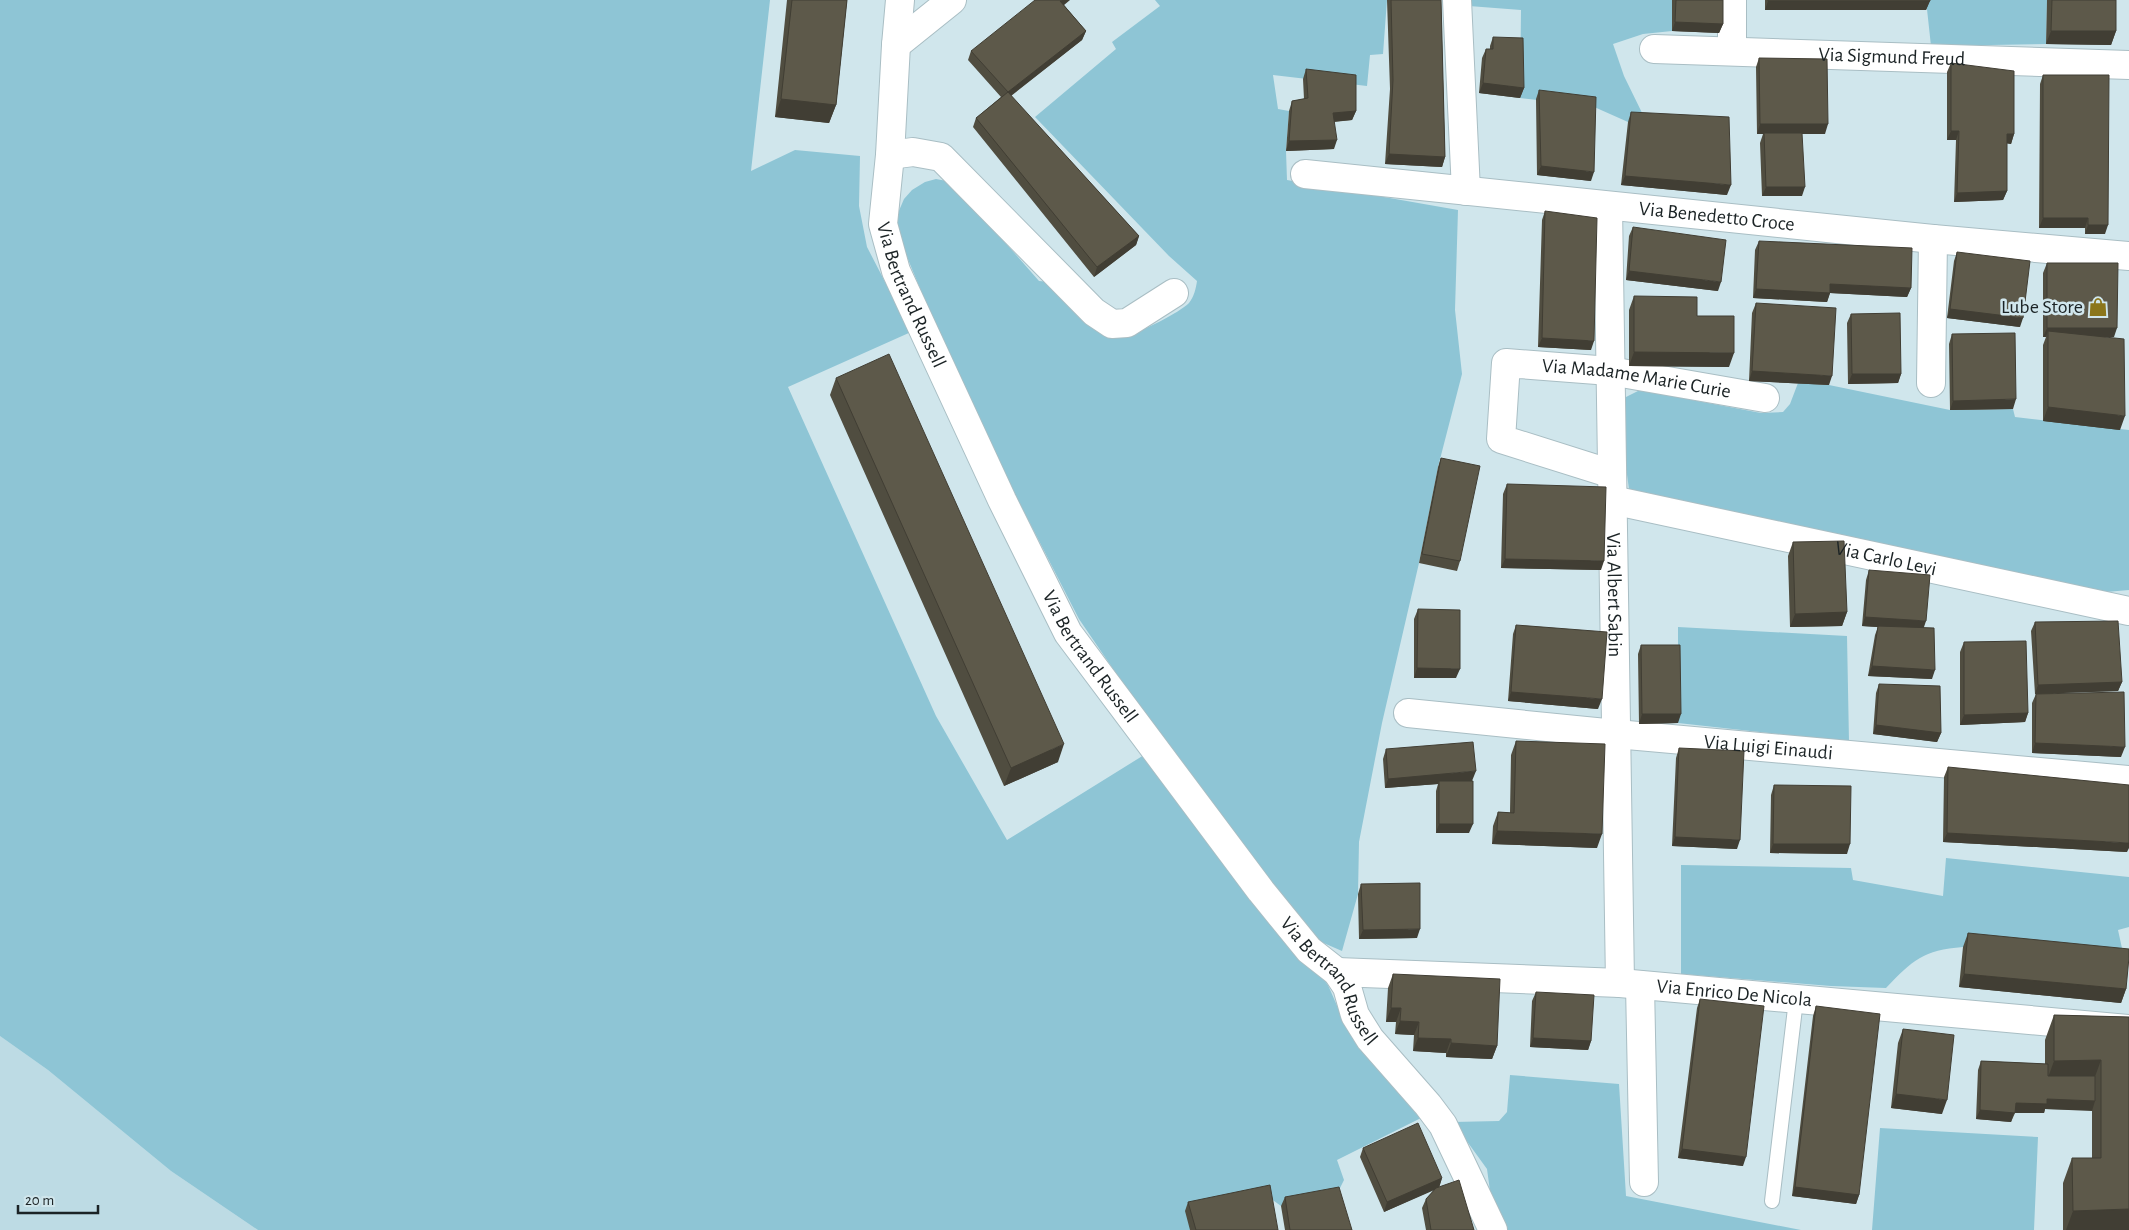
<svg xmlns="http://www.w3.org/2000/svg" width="2129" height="1230" font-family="'Alegreya Sans',sans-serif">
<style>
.built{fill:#bddbe4}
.green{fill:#8ec5d5}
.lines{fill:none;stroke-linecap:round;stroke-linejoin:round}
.lane-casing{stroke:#a9bec4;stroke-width:16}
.street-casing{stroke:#a9bec4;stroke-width:30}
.lane{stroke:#fff;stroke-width:14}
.street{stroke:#fff;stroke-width:28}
.wall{fill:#504d40}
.shaded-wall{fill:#413e34}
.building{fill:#5d594a;stroke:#413e34}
.labels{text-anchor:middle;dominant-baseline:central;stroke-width:5;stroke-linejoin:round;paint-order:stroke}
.street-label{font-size:20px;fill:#1b2325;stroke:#d0e6ec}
.poi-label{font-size:20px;fill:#1b2325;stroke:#d0e6ec;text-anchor:end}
</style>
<rect width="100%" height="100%" fill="#d0e6ec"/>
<path class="built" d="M0,1036L48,1070L171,1171L258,1230H0Z"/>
<path class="green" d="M0,0H770L751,171L795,150L860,156L859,206L867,247L911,332L788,387L936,716L1007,840L1144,755L1328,985L1345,1024L1425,1116L1337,1160L1344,1180L1336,1196L1281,1206L1266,1195L1190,1230H258L171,1171L48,1070L0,1036Z
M1155,0H1387L1383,54L1370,55L1367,86L1273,75L1278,109L1289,111L1286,151L1287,180L1458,210L1455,310L1462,374L1438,467L1419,563L1382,723L1359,842L1358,894L1342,951L1319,941L1295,916L1152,726L1079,619L1016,496L935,325L905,252L898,230V213L904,199L912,190L925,182L936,179L952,182L1039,281L1050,282L1127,336C1142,331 1179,313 1189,303C1194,297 1196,288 1197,281L1169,256L1035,117L1116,49L1112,42L1160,6Z
M1469,0H1673L1672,31L1643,34L1613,44L1624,76L1646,121L1628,122L1592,106L1520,98L1521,10L1469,6Z
M1926,0H2047L2046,44L1931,46Z
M1798,383L1829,385L1950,410L2013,409L2015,417L2129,430V590L2106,592L1629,489L1623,446L1622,399L1640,390L1761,413L1783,412L1790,404Z
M1678,627L1847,636L1849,742L1678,723Z
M1946,858L2129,877V927L2118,930L2125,962L1963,947C1923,950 1913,960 1886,988L1831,986L1681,974V865L1851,868L1853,880L1943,896Z
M1510,1075L1619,1084L1626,1196L1801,1230H1507L1490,1191L1487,1169L1453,1122L1499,1121L1507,1112Z
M1880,1128L2038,1137L2034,1230H1872Z"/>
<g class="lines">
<g class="lane-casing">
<path id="lane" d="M1772,1201L1796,1000"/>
</g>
<g class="street-casing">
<g id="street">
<path id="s1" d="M900,0L896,45L890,155L883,224L896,271L1002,500L1068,633L1261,891L1309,950L1337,972L1347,987L1355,1015L1370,1039L1428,1105L1443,1125L1493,1230"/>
<path d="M1457,0L1466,191"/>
<path d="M1732,0V51"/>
<path d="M896,45L952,0"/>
<path id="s2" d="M1654,49L2129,65"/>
<path d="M890,155L913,152L941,157L1094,312L1112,324L1127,323L1174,293"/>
<path id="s3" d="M1305,174L1933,239L2129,256"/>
<path id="s4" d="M1608,206L1620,983"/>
<path d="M1931,383L1933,239"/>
<path id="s5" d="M1612,474L1501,439L1506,363L1610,371L1765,398"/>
<path id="s6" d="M1612,500L2129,611"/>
<path id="s7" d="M1408,713L1616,734L2129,780"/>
<path id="s8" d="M1337,972L1620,983L2129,1029"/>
<path d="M1640,985L1644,1182"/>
</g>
</g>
<use href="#lane" class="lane"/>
<use href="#street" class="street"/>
</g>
<path class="wall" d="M787,0H847L836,105L829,123L775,117Z
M1387,0H1441L1445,157L1442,167L1385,164L1390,89Z
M1672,0H1723V24L1719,33L1672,31Z
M1765,0H1930L1926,10H1765Z
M2047,0H2116V31L2111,45L2046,44Z
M1064,5L1086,31L1082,40L1011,96L1139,236L1136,245L1094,277L973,127L976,118L1001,97L968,60L971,51Z
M1493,37L1524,88L1520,98L1479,93L1482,58L1486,49H1490V46Z
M1759,58L1825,134H1802V196H1762L1760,143L1763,134H1757L1756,67Z
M1951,63L2014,134L2011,144L2007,143V191L2003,200L1954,202L1956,140H1947V72Z
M1306,69L1356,111L1352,120L1334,122V149L1286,151L1289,111L1292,101L1304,99L1303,79Z
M2043,75L2105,234H2085V228H2039L2040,84Z
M1539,90L1591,181L1537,175L1536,99Z
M1631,112L1727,195L1621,185L1628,122Z
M1545,211L1591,350L1538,347L1542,220Z
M1633,227L1718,291L1626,280L1629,236Z
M1759,241L1911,288L1907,297L1830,293L1827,302L1753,298L1755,250Z
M1957,252L2020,327L1947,318L1954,261Z
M2047,263L2114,337H2105L2120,430L2043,421V345L2046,337H2043V273Z
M1634,296L1729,367L1629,366V310Z
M1756,303L1829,385L1749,381L1752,313Z
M1851,314L1901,374L1898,383L1848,384L1847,323Z
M1952,334L2013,409L1950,410L1949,344Z
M836,378L1058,762L1004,786L830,395Z
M1441,458L1460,561L1457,571L1419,563L1438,467Z
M1507,484L1601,570L1501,568L1503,494Z
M1793,542L1847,612L1842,626L1790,627L1788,556Z
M1869,570L1924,628L1932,679L1868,676L1875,635L1878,627L1862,626L1866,580Z
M1418,609L1456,678H1414V619Z
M2035,622L2122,682L2118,691L2053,693L2121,757L2032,753V703L2036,694H2035L2031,631Z
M1516,625L1598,709L1508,701L1513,634Z
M1964,642L2028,713L2025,722L1960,725V652Z
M1641,645L1678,723L1639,724L1638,654Z
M1879,684L1941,733L1937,742L1873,734L1876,693Z
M1516,741L1597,848L1492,844L1493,826L1498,812L1510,813L1511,755Z
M1679,748L1737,849L1672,846L1676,758Z
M1386,749L1472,781H1467L1469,833H1436V791L1438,784L1385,788L1383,759Z
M1948,767L2127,852L1943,842L1944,777Z
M1774,785L1847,854L1770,853L1771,795Z
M1361,884L1417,938L1359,939L1358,894Z
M1968,933L2126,989L2121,1003L1959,987L1963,947Z
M1393,974L1497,1046L1492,1059L1446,1057V1053L1413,1051L1414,1035L1395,1034L1396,1022H1386L1388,988Z
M1536,992L1591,1041L1588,1050L1530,1047L1532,1001Z
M1700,999L1743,1166L1678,1158L1697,1008Z
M1816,1006L1859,1195L1856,1204L1792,1196L1813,1016Z
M2054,1015L2129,1017V1230H2063V1183L2072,1158H2092V1110L2045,1109L2044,1113H2015L2011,1122L1976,1119L1978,1070L1981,1061L2045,1064V1040Z
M1903,1029L1942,1114L1891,1108L1898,1043Z
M1363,1148L1442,1178L1439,1187L1474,1230H1426L1422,1208L1426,1199L1435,1189L1384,1212L1360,1157Z
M1285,1197L1352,1230H1285L1281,1206Z
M1188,1202L1278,1230H1190L1185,1211Z"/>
<path class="shaded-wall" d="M1062,0H1070L1057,11L1060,1Z
M1768,1H1930L1926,10H1765Z
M1675,22L1723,24L1719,33L1672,31Z
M1086,31L1082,40L1004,101L1008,92Z
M2051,31H2116L2111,45L2046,44Z
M1483,83L1524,88L1520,98L1479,93Z
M781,99L836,105L829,123L775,117Z
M1356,111L1352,120L1329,122L1333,113Z
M1760,124H1828L1825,134H1757Z
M1951,131H1959L1956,140H1947Z
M2007,134H2014L2011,144L2003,143Z
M1337,140L1334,149L1286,151L1289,141Z
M1389,154L1445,157L1442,167L1385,164Z
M1541,166L1594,172L1591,181L1537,175Z
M1625,176L1731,185L1727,195L1621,185Z
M1766,187H1805L1802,196H1762Z
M2007,191L2003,200L1954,202L1957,193Z
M2043,218H2088L2085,228H2039Z
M2088,225H2108L2105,234H2085Z
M1139,236L1136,245L1094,277L1097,267Z
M1629,271L1721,282L1718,291L1626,280Z
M1830,284L1911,288L1907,297L1830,293L1827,302L1753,298L1756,289Z
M1950,309L2023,318L2020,327L1947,318Z
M2047,328H2117L2114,337H2048V331L2046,337H2043Z
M1542,338L1594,341L1591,350L1538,347Z
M1634,352L1734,353L1729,367L1629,366Z
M1752,371L1832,376L1829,385L1749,381Z
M1852,374H1901L1898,383L1848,384Z
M2016,399L2013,409L1950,410L1953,401Z
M2048,407L2125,416L2120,430L2043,421Z
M1505,559L1604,561L1601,570L1501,568Z
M1847,612L1842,626L1790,627L1795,614Z
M1865,617L1926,621L1923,630L1862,626Z
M1872,666L1935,670L1932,679L1868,676Z
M1417,668L1460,669L1456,678H1414Z
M2122,682L2118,691L2035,694L2038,685Z
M1511,692L1602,699L1598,709L1508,701Z
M2028,713L2025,722L1960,725L1964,715Z
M1642,714H1681L1678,723L1639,724Z
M1876,725L1941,733L1937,742L1873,734Z
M2035,743L2125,747L2121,757L2032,753Z
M1064,744L1058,762L1004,786L1011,768Z
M1476,771L1472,781L1439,784V781L1438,784L1385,788L1388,779Z
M1439,824H1473L1469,833H1436Z
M1497,831L1602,834L1597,848L1492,844Z
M1947,833L2129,843V848L2127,852L1943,842Z
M1675,837L1740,840L1737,849L1672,846Z
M1773,844H1850L1847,854L1770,853Z
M1420,929L1417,938L1359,939L1363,930Z
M1964,974L2126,989L2121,1003L1959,987Z
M1391,1008H1401L1396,1022H1386Z
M1400,1021L1419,1022L1414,1035L1395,1034Z
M1418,1038L1451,1039L1446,1053L1413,1051Z
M1533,1038L1591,1041L1588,1050L1530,1047Z
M1451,1043L1497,1046L1492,1059L1446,1057Z
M2101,1060L2092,1085L2045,1086L2054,1061Z
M1896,1094L1947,1100L1942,1114L1891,1108Z
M2047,1099L2095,1101L2092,1111L2045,1109L2044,1113H2014L2011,1122L1976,1119L1980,1110L2016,1103Z
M1682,1149L1746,1157L1743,1166L1678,1158Z
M1442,1178L1439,1188L1384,1212L1387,1202Z
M1795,1187L1859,1195L1856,1204L1792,1196Z
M2129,1209V1230H2066L2073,1211Z"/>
<path class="building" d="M792,0H847L836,105L781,99Z
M1035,0H1062L1060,1L1086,31L1008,92L971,51Z
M1391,0H1441L1445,157L1389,154L1393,80Z
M1676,0H1723V24L1675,22Z
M1768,0H1930V1H1768Z
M2052,0H2116V31H2051Z
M1493,37L1523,38L1524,88L1483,83L1486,49H1493Z
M1759,58L1827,59L1828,124H1760Z
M1951,63L2014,71V134H2007V191L1957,193L1959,131H1951Z
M1306,69L1356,75V111L1333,113L1337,140L1289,141L1292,101L1308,98Z
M2043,75H2109L2108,225H2088V218H2043Z
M1539,90L1596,97L1594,172L1541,166Z
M1008,92L1139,236L1097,267L976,118Z
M1631,112L1729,117L1731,185L1625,176Z
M1764,133H1802L1805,187H1766Z
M1545,211L1597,218L1594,341L1542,338Z
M1633,227L1726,240L1721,282L1629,271Z
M1759,241L1912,248L1911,288L1830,284V293L1756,289Z
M1957,252L2030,261L2023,318L1950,309Z
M2047,263H2118L2117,328H2047Z
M1634,296L1697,297V316H1734V353L1634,352Z
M1756,303L1836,308L1832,376L1752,371Z
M1900,313L1901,374H1852L1851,314Z
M2048,331L2124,339L2125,416L2048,407Z
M2015,333L2016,399L1953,401L1952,334Z
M889,354L1064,744L1011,768L836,378Z
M1441,458L1480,466L1460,561L1422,554Z
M1507,484L1606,487L1604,561L1505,559Z
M1844,541L1847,612L1795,614L1793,542Z
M1869,570L1930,575L1926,621L1865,617Z
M1418,609L1460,610V669L1417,668Z
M2118,621L2122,682L2038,685L2035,622Z
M1516,625L1607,632L1602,699L1511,692Z
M1878,626L1934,628L1935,670L1872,666Z
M2026,641L2028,713L1964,715V642Z
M1641,645H1680L1681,714H1642Z
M1879,684L1940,686L1941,733L1876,725Z
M2124,692L2125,747L2035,743L2036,694Z
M1516,741L1605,744L1602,834L1497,831L1498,812L1514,813Z
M1473,742L1476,771L1388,779L1386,749Z
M1679,748L1744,751L1740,840L1675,837Z
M1948,767L2129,785V843L1947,833Z
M1439,781H1473V824H1439Z
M1774,785L1851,786L1850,844H1773Z
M1420,883V929L1363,930L1361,884Z
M1968,933L2129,949V957L2126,989L1964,974Z
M1393,974L1500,979L1497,1046L1451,1043V1039L1418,1038L1419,1022L1400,1021L1401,1008H1391Z
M1536,992L1594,995L1591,1041L1533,1038Z
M1700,999L1764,1006L1746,1157L1682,1149Z
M1816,1006L1880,1014L1859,1195L1795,1187Z
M2054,1015L2129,1017V1209L2073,1211L2072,1158H2101V1060L2054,1061Z
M1903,1029L1954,1035L1947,1100L1896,1094Z
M1981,1061L2048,1064V1076H2095V1101L2047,1099V1104L2016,1103L2015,1113L1980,1110Z
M1418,1123L1442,1178L1387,1202L1363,1148Z
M1459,1180L1474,1230H1431L1426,1199L1436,1188Z
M1270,1185L1278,1230H1196L1188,1202Z
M1339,1187L1352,1230H1290L1285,1197Z"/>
<defs>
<g id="shop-bare" transform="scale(1.5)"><path d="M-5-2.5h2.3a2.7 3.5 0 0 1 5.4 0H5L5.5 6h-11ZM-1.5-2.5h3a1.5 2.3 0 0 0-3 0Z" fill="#8b761b" stroke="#d0e6ec" stroke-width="2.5" paint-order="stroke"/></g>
</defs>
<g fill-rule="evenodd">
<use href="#shop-bare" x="2098" y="307"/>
</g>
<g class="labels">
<g class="street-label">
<text stroke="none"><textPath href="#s2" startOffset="238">Via Sigmund Freud</textPath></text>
<text stroke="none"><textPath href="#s3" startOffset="414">Via Benedetto Croce</textPath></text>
<text stroke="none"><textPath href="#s1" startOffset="301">Via Bertrand Russell</textPath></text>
<text stroke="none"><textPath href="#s5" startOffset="324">Via Madame Marie Curie</textPath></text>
<text stroke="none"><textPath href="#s6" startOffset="280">Via Carlo Levi</textPath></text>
<text stroke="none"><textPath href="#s4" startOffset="389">Via Albert Sabin</textPath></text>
<text stroke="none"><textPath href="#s1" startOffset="706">Via Bertrand Russell</textPath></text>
<text stroke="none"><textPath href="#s7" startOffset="362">Via Luigi Einaudi</textPath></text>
<text stroke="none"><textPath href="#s1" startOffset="1111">Via Bertrand Russell</textPath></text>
<text stroke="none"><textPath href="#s8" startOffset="398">Via Enrico De Nicola</textPath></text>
</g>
<g class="poi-label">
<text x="2083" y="307">Lube Store</text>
</g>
</g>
<path d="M18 1205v8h80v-8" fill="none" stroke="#1b2325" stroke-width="2.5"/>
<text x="25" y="1205" font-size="15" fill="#1b2325" stroke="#d0e6ec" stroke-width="4" paint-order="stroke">20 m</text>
</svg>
